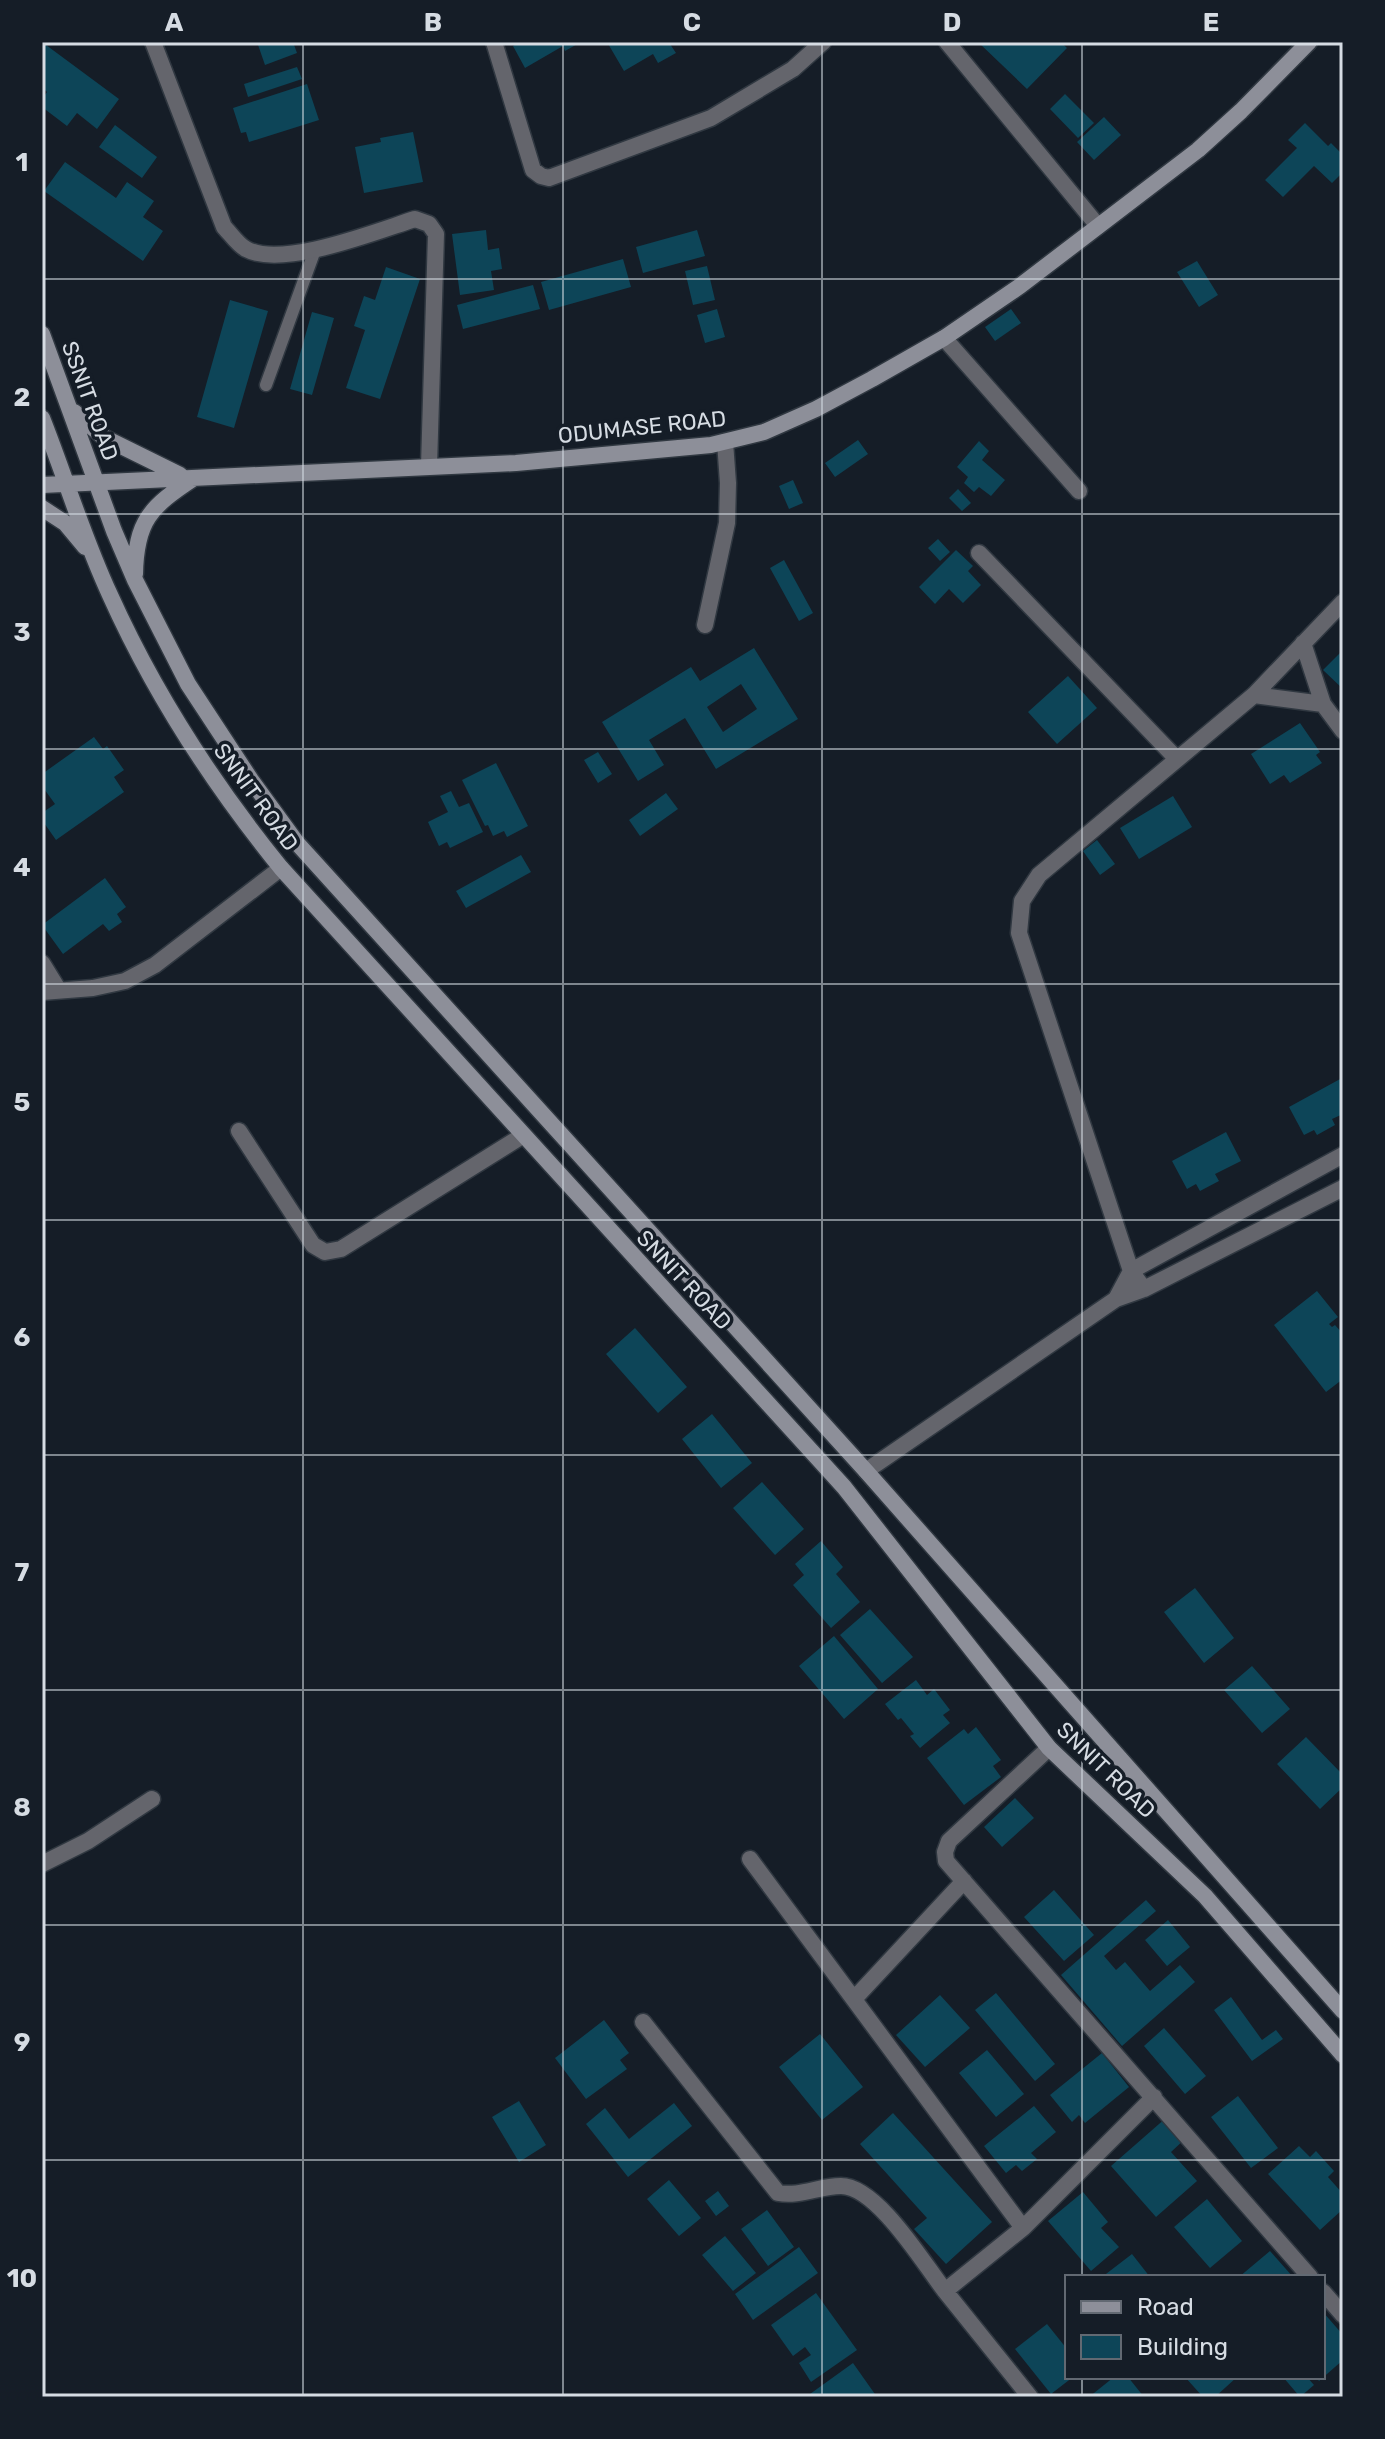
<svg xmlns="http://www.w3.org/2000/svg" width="1385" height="2439" font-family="Rubik,sans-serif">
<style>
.building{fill:#0d4558;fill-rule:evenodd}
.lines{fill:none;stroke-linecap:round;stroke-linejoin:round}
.lane-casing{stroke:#303841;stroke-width:15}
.street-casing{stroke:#303841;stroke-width:19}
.secondary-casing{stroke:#303841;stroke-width:19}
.lane{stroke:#64656c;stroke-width:12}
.street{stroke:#64656c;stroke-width:16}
.secondary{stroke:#8d8f99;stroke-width:16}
.grid{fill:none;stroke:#d6dce3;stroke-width:2;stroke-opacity:0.55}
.labels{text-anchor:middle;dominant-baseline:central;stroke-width:7;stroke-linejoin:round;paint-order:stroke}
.street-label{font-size:22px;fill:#d6dce3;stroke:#151d27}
.neatline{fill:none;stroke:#d6dce3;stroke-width:3}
.grid-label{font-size:26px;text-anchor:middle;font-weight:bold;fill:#d6dce3}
</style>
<rect width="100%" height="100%" fill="#151d27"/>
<path class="building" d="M42,42L119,99L97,129L77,113L67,126L42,107V99L47,92L42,87Z
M257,42H293L297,53L265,65Z
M520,42H581L565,51L563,46L525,68L513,46Z
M607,42H674L670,44L676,53L658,63L653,54L624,71Z
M978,42H1061L1067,48L1027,89Z
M297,67L302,79L248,97L244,84Z
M307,84L319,120L249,142L246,132L241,133L233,108Z
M1065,94L1094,123L1078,138L1050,109Z
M1104,117L1121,135L1094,160L1077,142Z
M1305,123L1328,146L1331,143L1343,155V172L1332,183L1314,166L1283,197L1265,180L1297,148L1288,140Z
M115,125L157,157L142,178L99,147Z
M413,132L423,182L364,193L355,147L381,142L380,138Z
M65,162L116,198L127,182L154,201L143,217L163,231L143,261L44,191Z
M486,230L488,250L499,248L502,269L491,271L494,290L460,295L452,234Z
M697,230L705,256L643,273L636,247Z
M623,259L631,287L549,310L541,282Z
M1197,261L1218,295L1199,307L1177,272Z
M707,266L715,300L693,305L685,271Z
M386,267L420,279L380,399L346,388L365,330L354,326L364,296L375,300Z
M533,285L540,309L463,329L457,305Z
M230,300L268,311L234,428L197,417Z
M717,309L725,337L705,343L697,315Z
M1011,309L1021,323L995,341L985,327Z
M312,312L334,318L312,395L290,389Z
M858,440L868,454L835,477L825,463Z
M979,441L989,451L982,460L1005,480L991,496L979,487L974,492L964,483L968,477L957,467Z
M793,480L803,503L789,509L779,486Z
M958,489L971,503L962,511L949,498Z
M938,539L950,552L940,561L928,548Z
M956,550L973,566L968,571L981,585L963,603L949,589L935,604L919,587Z
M784,560L813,613L799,621L770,568Z
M754,648L798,719L716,769L685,718L649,740L664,765L638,781L602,722L691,667L700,681ZM741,684L757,709L723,732L707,707Z
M1343,650V689L1323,670Z
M1068,676L1097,708L1057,744L1028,712Z
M1300,723L1320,752L1316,755L1322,763L1290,783L1284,775L1270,784L1251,754Z
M94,737L103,749L107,746L124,770L114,777L124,792L56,840L42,820V813L55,804L42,786V774Z
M598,752L612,774L598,783L584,760Z
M496,763L528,826L507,837L504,831L493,836L488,825L485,826L462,780Z
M451,791L459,807L469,803L483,832L450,848L447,842L439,846L428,822L448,812L440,796Z
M666,793L678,809L640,836L629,820Z
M1173,796L1192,827L1139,859L1120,828Z
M1097,840L1115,864L1100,875L1083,851Z
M521,855L531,872L466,908L456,891Z
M105,878L126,907L117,914L122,922L109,931L103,924L63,954L42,925Z
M1342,1078L1343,1114L1332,1119L1335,1125L1317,1135L1314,1130L1304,1135L1289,1107Z
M1226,1132L1241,1161L1215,1174L1219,1181L1200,1191L1196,1184L1187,1189L1172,1161Z
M1317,1291L1338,1317L1329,1324L1332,1327L1335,1325L1343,1334V1379L1326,1392L1274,1325Z
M635,1328L687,1387L658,1413L606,1354Z
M712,1414L752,1463L721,1488L682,1439Z
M762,1482L804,1529L775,1555L733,1508Z
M821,1541L843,1567L836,1574L860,1602L831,1628L793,1585L804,1575L795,1564Z
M1195,1588L1234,1638L1204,1663L1164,1612Z
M870,1609L913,1657L882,1683L840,1635Z
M834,1636L878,1689L844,1719L799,1666Z
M1252,1666L1290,1709L1262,1733L1224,1690Z
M916,1680L927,1695L934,1689L950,1710L943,1715L950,1723L920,1748L910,1736L914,1734L901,1718L898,1720L885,1704Z
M976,1727L1001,1760L993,1766L1001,1777L964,1805L927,1758L964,1729L968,1734Z
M1306,1737L1343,1775V1787L1320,1809L1277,1764Z
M1015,1798L1034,1818L1002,1847L984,1827Z
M1054,1890L1094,1935L1064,1961L1024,1917Z
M1146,1900L1156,1911L1104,1956L1116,1970L1125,1962L1150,1991L1180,1965L1195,1982L1122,2046L1061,1975Z
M1168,1920L1190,1947L1167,1966L1145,1940Z
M996,1993L1055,2064L1035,2081L975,2010Z
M940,1995L970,2028L925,2067L896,2035Z
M1231,1997L1262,2040L1276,2030L1283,2039L1252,2061L1214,2010Z
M604,2020L629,2053L620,2060L627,2069L586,2099L555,2058Z
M1164,2028L1206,2076L1185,2094L1144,2046Z
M820,2034L863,2087L822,2120L779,2067Z
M987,2050L1024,2094L996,2117L959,2073Z
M1102,2053L1129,2087L1085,2123L1079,2115L1072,2122L1050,2095Z
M1238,2096L1278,2148L1251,2168L1211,2117Z
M519,2101L546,2145L519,2162L492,2117Z
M674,2103L692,2126L628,2177L586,2124L605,2108L629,2139Z
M1034,2106L1056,2132L1031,2153L1037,2159L1022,2171L1016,2165L1006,2173L984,2146Z
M893,2113L992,2222L946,2264L914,2229L927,2218L860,2144Z
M1167,2117L1186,2138L1171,2152L1197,2181L1156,2217L1111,2166Z
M1299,2146L1310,2157L1316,2151L1334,2171L1328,2177L1343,2194V2209L1320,2230L1268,2174Z
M669,2180L701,2218L679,2236L647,2199Z
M718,2191L729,2206L716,2216L705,2201Z
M1083,2192L1108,2222L1101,2228L1119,2247L1091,2271L1048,2221Z
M1207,2199L1242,2241L1210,2268L1174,2227Z
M767,2210L794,2247L768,2266L741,2229Z
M725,2236L756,2273L733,2291L702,2255Z
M799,2247L818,2273L753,2320L735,2294Z
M1270,2251L1293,2277H1239Z
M1132,2254L1150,2277H1102Z
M816,2293L857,2350L811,2382L799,2363L811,2355L805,2347L793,2356L771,2325Z
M1323,2312L1343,2335V2360L1319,2381L1316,2377H1323Z
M1047,2324L1067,2349V2377H1073L1051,2394L1015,2349Z
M853,2363L877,2397H812L810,2394Z
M1114,2377H1128L1144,2397H1089Z
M1185,2377H1237L1215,2397H1203Z
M1283,2377H1307L1314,2385L1300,2397Z"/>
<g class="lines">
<g class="lane-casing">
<path id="lane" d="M266,385L315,250"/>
</g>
<g class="street-casing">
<path id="street" d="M153,42L224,227C230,233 238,245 246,249C282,269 377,231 415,219L429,224L436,234L429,466
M494,42L533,170L541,176L549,178L711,118L793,69L823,42
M947,42L1098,226
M944,338L1079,491
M979,553L1177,759
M705,625L727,523L728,483L725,442
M1303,643L1323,704L1343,731
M1254,695L1323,704
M42,963L58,989
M42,992L93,988L125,981L155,965L281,868
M239,1131L313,1245L325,1252L341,1249L522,1136
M1144,1289L1131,1271L1019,933L1022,901L1039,875L1254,695L1343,602
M1116,1299L1131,1271L1343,1155
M866,1471L1116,1299L1144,1289L1343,1188
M1049,1748L949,1841L945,1852L946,1861L1310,2277
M750,1859L1023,2228
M42,1864L88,1841L152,1799
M855,1998L964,1881
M643,2022L778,2193C800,2197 819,2186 841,2186C877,2186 924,2264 945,2291
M1323,2292L1343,2315
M1030,2397L945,2291L1023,2228L1154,2097"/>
</g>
<g class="secondary-casing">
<path id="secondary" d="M42,334L114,531L135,580L188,684L251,780L297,843L866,1471L1343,2011
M74,412L105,438L180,475
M42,418C65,476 83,537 110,595C154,693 213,784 281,868L844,1487L1049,1748L1205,1896L1343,2055
M42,485L516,463L711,445L764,432L816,409L872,379L944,338L1020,286L1198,150L1241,111L1309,42
M42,508L65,523L85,547
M135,574C136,521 150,507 194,478"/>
</g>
<use href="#lane" class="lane"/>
<use href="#street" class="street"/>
<use href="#secondary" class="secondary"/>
</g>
<path class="grid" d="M303,42V2397M563,42V2397M822,42V2397M1082,42V2277M42,279H1343M42,514H1343M42,749H1343M42,984H1343M42,1220H1343M42,1455H1343M42,1690H1343M42,1925H1343M42,2160H1343M1082,2377V2397"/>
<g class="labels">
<g class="street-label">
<text transform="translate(90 401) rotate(70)">SSNIT ROAD</text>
<text transform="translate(642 427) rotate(-6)">ODUMASE ROAD</text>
<text transform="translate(256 797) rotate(54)">SNNIT ROAD</text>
<text transform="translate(684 1280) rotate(47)">SNNIT ROAD</text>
<text transform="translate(1106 1770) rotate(44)">SNNIT ROAD</text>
</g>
</g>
<rect width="1385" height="2439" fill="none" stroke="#151d27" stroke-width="88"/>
<rect x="1065" y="2275" width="260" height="104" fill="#151d27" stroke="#626972" stroke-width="2"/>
<rect x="1081" y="2301" width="40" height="12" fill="#8d8f99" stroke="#626972" stroke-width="2"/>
<text x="1137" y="2315" font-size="24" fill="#d6dce3">Road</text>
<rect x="1081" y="2335" width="40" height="24" fill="#0d4558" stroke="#626972" stroke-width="2"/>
<text x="1137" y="2355" font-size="24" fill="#d6dce3">Building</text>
<rect x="44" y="44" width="1297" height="2351" class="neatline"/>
<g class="grid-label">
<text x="174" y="31">A</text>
<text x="433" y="31">B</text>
<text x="692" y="31">C</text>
<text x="952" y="31">D</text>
<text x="1211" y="31">E</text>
<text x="22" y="171">1</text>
<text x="22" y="406">2</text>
<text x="22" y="641">3</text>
<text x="22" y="876">4</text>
<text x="22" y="1111">5</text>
<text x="22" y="1346">6</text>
<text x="22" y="1581">7</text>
<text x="22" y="1816">8</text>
<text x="22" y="2051">9</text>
<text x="22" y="2287">10</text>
</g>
</svg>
